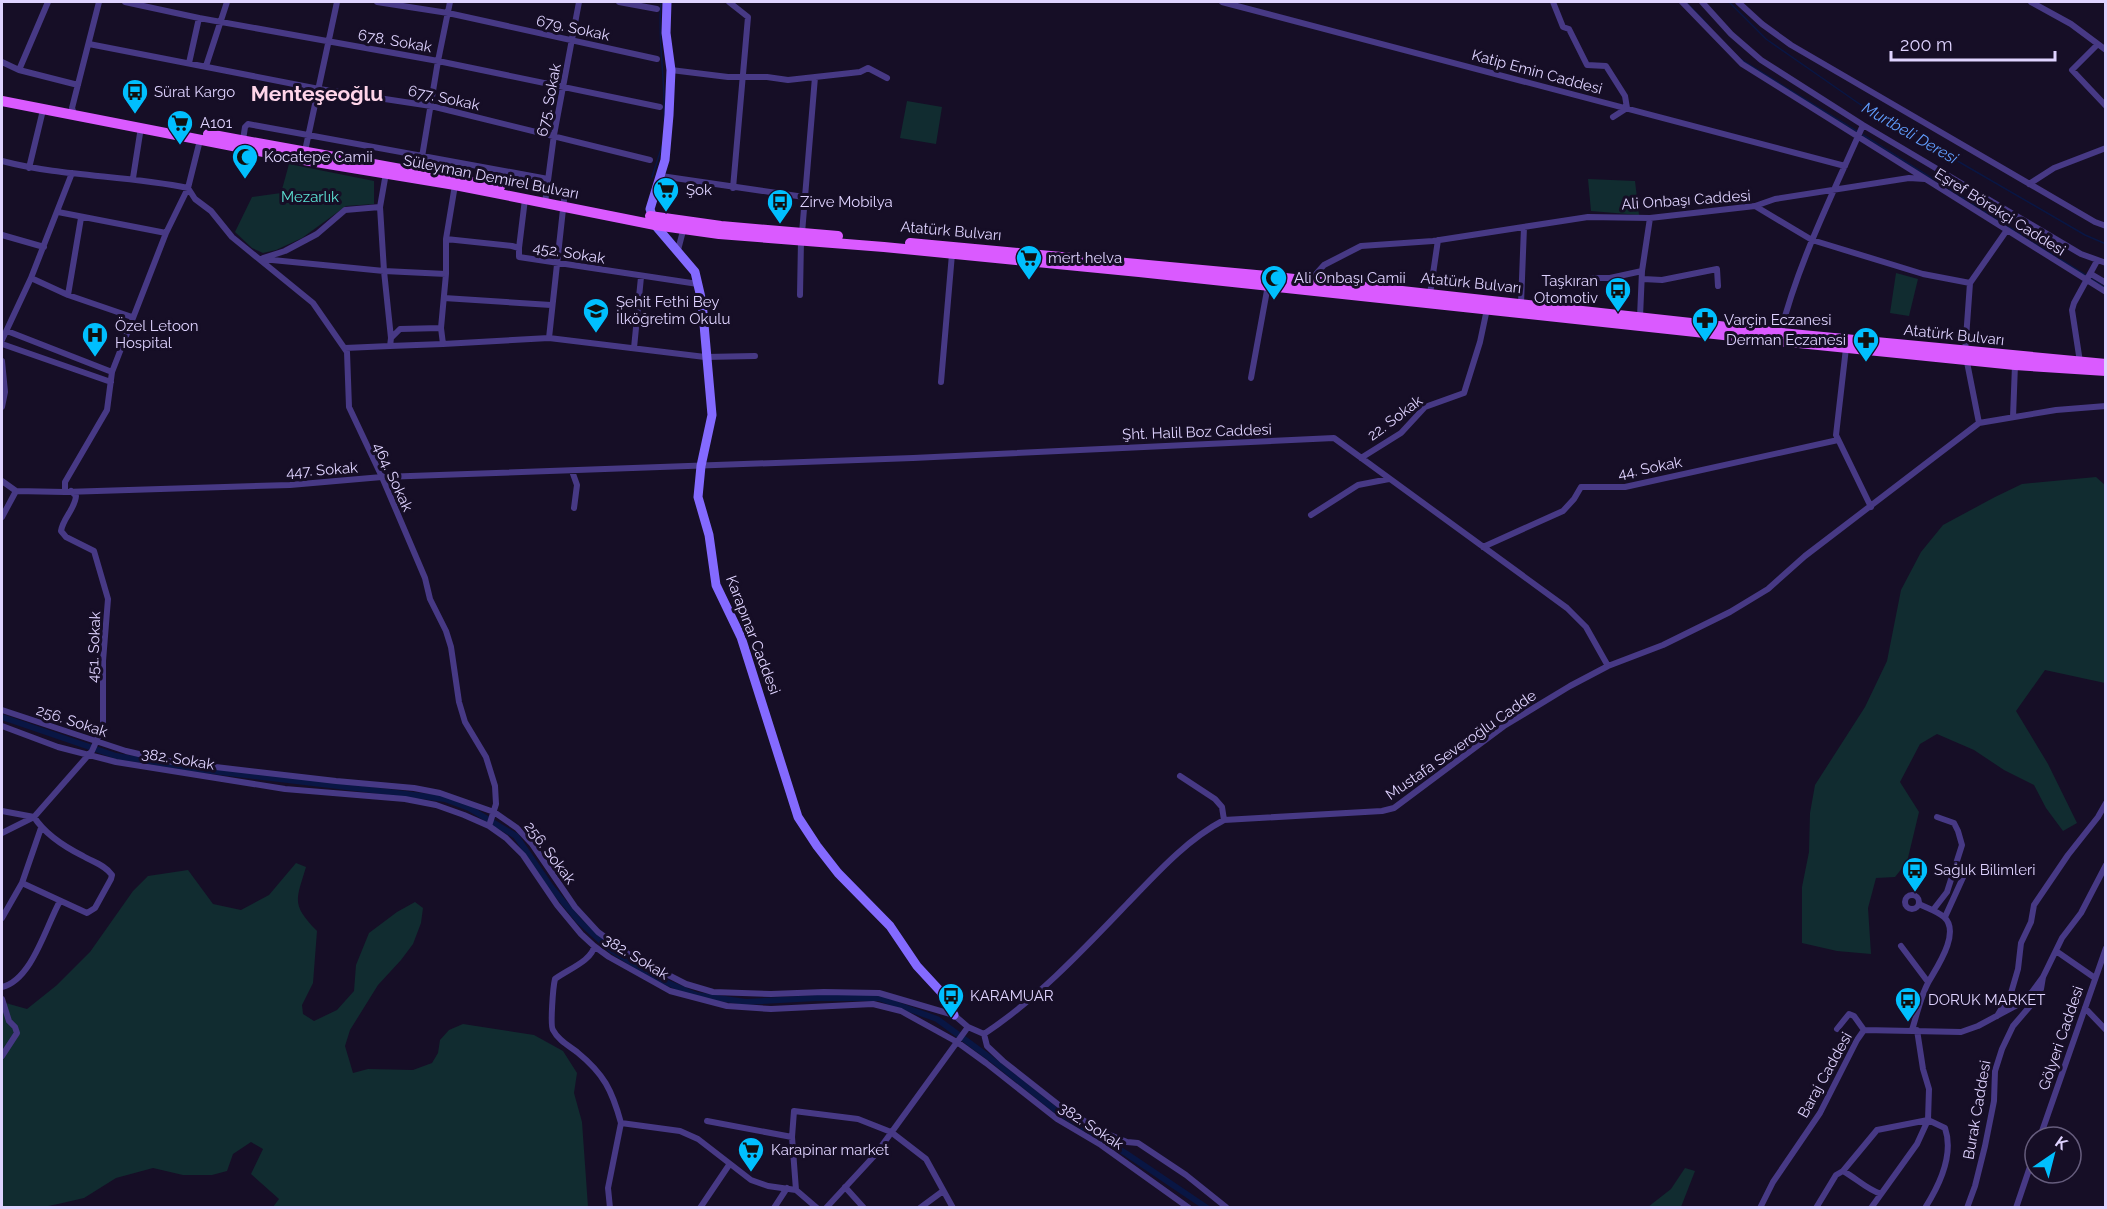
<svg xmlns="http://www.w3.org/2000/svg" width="2107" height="1209" font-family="Raleway,sans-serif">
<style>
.green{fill:#112c30}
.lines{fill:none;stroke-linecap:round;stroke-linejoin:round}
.stream{stroke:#091644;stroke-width:1.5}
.canal{stroke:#091644;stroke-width:6}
.street{stroke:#473985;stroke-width:6}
.secondary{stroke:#846aff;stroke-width:9}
.primary{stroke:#da5aff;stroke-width:10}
.labels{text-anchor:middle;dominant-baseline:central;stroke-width:6;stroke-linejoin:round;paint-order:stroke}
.street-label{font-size:15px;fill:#dfd3ff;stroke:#160e26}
.poi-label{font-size:15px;fill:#dfd3ff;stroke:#160e26;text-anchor:start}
.park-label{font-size:15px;fill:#5ce2d4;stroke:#160e26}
.water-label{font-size:16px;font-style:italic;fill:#619eff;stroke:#160e26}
.district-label{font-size:21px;font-weight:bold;fill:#ffd5e9;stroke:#160e26}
</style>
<rect width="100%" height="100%" fill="#160e26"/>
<path class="green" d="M907,101L942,107L936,144L900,138Z
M289,164L374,181V204L346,206L302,238L276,250L263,253L252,248L235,232L252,197L281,193Z
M1588,179L1635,181L1639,215L1591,211Z
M1896,273L1918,279L1909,316L1890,313Z
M2096,477L2106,486L2105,683L2045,670L2016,711L2048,764L2077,823L2063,831L2046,808L2034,785L2004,770L1974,750L1937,734L1920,744L1900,782L1919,812L1907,862L1895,877L1876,878L1868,908L1871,954L1837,951L1802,943V887L1809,852L1810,813L1815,785L1865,707L1887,661L1901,590L1921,552L1943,525L1995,497L2022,484Z
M296,863L306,867C296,901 291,904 317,931L313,983L302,1005L303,1014L314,1021L337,1010L354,991L356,965L369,933L397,912L415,902L423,908L421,923L413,944L401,960L378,985L350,1030L345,1046L353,1073L368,1069L413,1070L432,1063L438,1053L440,1040L449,1030L463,1024L534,1035L563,1051L577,1073L574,1093L582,1122L588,1207H273L279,1199L251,1174L263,1149L251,1142L233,1154L227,1171L212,1175H183L153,1168L116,1178L84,1198L58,1204L43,1207L2,1208V1002L27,1009L57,985L90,952L133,891L148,876L188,870L213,904L241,910L269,895Z
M1685,1168L1695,1171L1681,1207H1648L1671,1189Z"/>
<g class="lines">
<path class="stream" d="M661,2C657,41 666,80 664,120
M1686,2L1708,25
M1729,2L1766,39L1861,105L2085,235L2106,244
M1740,59L1858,132
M1863,135L2087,276
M652,177L662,146
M2091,279L2106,288"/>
<path class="canal" d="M2,717L116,756L203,770L422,796L445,799L469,808L516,836L551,887L579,921L611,950L654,977L696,995L746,1002L816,998H879L937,1019L990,1058L1058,1112L1127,1154L1207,1208"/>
<path class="street" d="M125,2L199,18L438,61L660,107
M377,2L448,13L657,59
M619,2L657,9
M729,2L748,17L733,188
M1222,2L1845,166
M1553,2L1563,27L1569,29L1587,65L1606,66L1625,96L1627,108L1613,117
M1682,2L1742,64L2106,292
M1702,2L1731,34L1761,60L1863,125L2003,208L2081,254L2106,263
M1738,2L1762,24L1791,45L2095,222L2106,226
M2031,2L2071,24L2106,50
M89,44L319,89L431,106L650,160
M2098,44L2072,70L2106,106
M2,62L19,70L78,85
M189,63L199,18
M206,66L227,2
M19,70L48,2
M671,70L728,77H767L788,80L860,72L868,68L887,78
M75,116L72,108L99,2
M243,140L245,127L248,124L548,179
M305,151L337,2
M2,161C63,177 126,175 188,188L195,199L211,211L232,237L313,303L347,352L349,407L382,477L425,578L430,599L446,631L451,647L459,702L465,722L486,757L495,786L496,804L489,826
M29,168L43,110
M386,173L380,207L384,271L391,338
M419,175L438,61L450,2
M661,176L804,197
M133,178L141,127
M2029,184L2054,168L2106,148
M545,203L554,135L579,2
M1755,206L1775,199L1909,178L1925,179
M58,212L166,233
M802,233L815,77
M2,235L44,247
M446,239L512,246L519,248V257L698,284
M519,248L525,199
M678,250L684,227
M263,258L285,251L317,234L345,210L380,207
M262,259L384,271L446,274
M2091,274L2106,283
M31,278L68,295L132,317
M1591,278H1610L1642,271
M1643,279L1662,280L1717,269L1718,286
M1970,283L1965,352L1979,423
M1313,284L1316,274L1324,265L1361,246L1433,241L1588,217L1650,218L1755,206L1812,240L1923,274L1970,283L2007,230
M1430,294L1438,240
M68,295L81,218
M800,295L801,240
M444,298L551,305
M1521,304L1524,227
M1640,317L1642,271L1650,218
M441,328L446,274V239L455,185
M7,331L112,372
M1780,335C1798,262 1833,194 1863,125
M549,338L564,200
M2,340L31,278L72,173
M2,344L111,382
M390,346L443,344
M345,348L390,346L391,338L400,329L441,328L443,344L549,338L705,357L755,356
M634,348L641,277
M1846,348L1836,435L1871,507
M2,361L5,392L2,407
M2080,362L2072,310L2074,303L2097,261
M1251,378L1268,285
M941,382L952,254
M2013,417L2015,365
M1361,458L1401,433L1425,407L1464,393L1480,342L1487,309
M572,471L577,485L574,508
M2,481L16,491
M16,491L65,492L290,485L382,477L913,458L1334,438L1567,608L1586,627L1608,666
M65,492V482L107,410L112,372L166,233L188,188L200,140
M1311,515L1358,485L1389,479
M2,517L16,491
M1483,547L1563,511L1574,499L1581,487H1625L1838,440
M2,710L126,751L173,762L336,781L414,788L440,793L494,812L517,828L532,844L575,907L598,932L631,956L686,984L713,992L771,994L824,992L879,993L954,1015L968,1027L984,1034
M2,726L58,747L116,762L285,789L405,799L436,805L464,815L489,826L506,838L523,855L557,905L581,934L594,946L609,957L670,991L727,1006L771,1009L873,1004L901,1011L957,1042L986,1063L1057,1119L1101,1145L1189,1208
M1180,776L1215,799L1222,807L1224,820
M2,811L34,817C45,834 65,847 83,856C93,862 105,865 112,875L111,879L95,908L87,913L22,883
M2,833L34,817L92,751L100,733L103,724V661L108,599L94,551L66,537L61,531C63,518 75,509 76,496L71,491
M1905 902a7 7 0 1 1 14 0a7 7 0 1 1-14 0Z
M1933,910L1947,892L1962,845L1958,831L1954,823L1937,817
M1945,917L1965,873
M2,918L22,883L41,828
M594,946C593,960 567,970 555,979C553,987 550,1026 553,1030C558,1040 569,1046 577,1052C604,1074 612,1090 621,1123L680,1131L698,1139L751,1180L768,1186L796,1190L817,1208
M1901,946L1928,982
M2056,951L2095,978
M2,987C32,980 46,926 60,901
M2,999L9,1021L15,1027L17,1033L2,1056
M2085,1008L2106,1030
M1997,1016L2011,993L2018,969L2021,943L2031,922L2034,905L2068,855L2098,817L2106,803
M1837,1029L1849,1014L1854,1016L1864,1030
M1912,1030C1917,1014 1921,995 1929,981C1937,967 1961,932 1944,917C1937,911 1927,908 1919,904
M984,1034C1037,999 1083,950 1127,904C1156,874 1186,840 1224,820L1382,811L1394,808L1504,726L1570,686L1608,666L1663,645L1730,612L1768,589L1805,556L1979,423L2056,410L2106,406
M984,1034L987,1046L1003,1061L1064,1109L1105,1133L1127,1142L1138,1143L1186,1175L1226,1207
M707,1121L792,1137
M2040,1137L2106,948
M1843,1171L1877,1130L1928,1120L1945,1128C1954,1154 1939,1186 1925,1208
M845,1187L864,1208
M796,1190L792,1137L794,1111L858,1119L891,1132L926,1159L953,1208
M610,1208L608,1188L621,1123
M700,1208L729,1165
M774,1208L787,1188
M826,1208L875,1155L968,1027
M920,1208L943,1191
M1760,1208L1773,1182L1820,1113L1857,1040L1864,1030L1961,1032L1978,1026L2017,1005L2032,992L2043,977
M1816,1208L1836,1175L1843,1171C1856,1178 1866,1189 1881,1194
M1871,1208L1917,1144L1928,1120L1929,1089L1923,1069L1917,1030
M1967,1208L1975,1186L1985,1146L1994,1101L1995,1071L2002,1049L2013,1026L2031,1005L2041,989L2043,977L2062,938L2081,913L2106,865
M2016,1208L2035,1152"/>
<path class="secondary" d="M667,2L666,33L671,70L669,115L665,160L650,209L655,225L695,272L702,302L712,415L701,466L698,497L709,535L716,585L741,637L798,817L817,846L838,873L890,926L917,966L941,992L954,1015"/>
<path class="primary" d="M2,101L304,160L455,185L655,225L719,234L884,247L1139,272L1779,341L2015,365L2106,371
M208,134L500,187
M650,216L721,226L838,236
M910,243L1267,276L1781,333L2106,364"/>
</g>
<defs>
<g id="bus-pin" transform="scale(1.35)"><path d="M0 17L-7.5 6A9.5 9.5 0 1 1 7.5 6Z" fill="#00bffe" stroke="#160e26"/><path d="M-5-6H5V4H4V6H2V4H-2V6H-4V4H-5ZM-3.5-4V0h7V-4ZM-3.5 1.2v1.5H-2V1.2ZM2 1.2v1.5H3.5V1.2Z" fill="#111"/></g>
<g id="supermarket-pin" transform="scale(1.35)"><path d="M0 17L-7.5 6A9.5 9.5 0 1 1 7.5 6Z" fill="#00bffe" stroke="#160e26"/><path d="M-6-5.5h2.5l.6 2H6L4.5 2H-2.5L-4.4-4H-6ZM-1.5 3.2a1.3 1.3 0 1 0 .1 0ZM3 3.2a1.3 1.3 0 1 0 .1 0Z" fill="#111"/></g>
<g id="mosque-pin" transform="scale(1.35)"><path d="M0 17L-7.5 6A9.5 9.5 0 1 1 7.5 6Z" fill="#00bffe" stroke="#160e26"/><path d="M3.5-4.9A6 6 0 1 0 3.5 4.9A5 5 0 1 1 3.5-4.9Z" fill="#111"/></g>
<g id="school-pin" transform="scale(1.35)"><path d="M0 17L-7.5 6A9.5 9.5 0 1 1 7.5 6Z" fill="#00bffe" stroke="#160e26"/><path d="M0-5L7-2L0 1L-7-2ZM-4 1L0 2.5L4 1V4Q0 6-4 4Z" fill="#111"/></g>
<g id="pharmacy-pin" transform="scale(1.35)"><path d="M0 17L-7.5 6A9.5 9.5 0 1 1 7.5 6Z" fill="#00bffe" stroke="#160e26"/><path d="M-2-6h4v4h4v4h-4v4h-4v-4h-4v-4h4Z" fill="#111"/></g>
<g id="hospital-pin" transform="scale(1.35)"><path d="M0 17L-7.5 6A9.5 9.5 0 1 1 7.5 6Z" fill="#00bffe" stroke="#160e26"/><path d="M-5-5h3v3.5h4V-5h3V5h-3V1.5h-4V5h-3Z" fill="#111"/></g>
</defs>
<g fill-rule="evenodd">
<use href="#bus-pin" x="135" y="92"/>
<use href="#supermarket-pin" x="180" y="123"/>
<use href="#mosque-pin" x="245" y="157"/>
<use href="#supermarket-pin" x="666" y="190"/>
<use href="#bus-pin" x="780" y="202"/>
<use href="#supermarket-pin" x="1029" y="258"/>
<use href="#mosque-pin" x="1274" y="278"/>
<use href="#bus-pin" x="1618" y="290"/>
<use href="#school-pin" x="596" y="311"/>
<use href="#pharmacy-pin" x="1705" y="320"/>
<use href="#hospital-pin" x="95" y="335"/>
<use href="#pharmacy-pin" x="1866" y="340"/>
<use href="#bus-pin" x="1915" y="870"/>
<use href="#bus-pin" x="951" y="996"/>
<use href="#bus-pin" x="1908" y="1000"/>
<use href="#supermarket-pin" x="751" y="1150"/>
</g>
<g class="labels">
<g class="street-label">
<text transform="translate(573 28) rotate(12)">679. Sokak</text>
<text transform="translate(395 41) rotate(10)">678. Sokak</text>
<text transform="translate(1537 72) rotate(15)">Katip Emin Caddesi</text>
<text transform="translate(444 98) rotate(12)">677. Sokak</text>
<text transform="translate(549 100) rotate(-79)">675. Sokak</text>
<text transform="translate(491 177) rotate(11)">Süleyman Demirel Bulvarı</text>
<text transform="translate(1686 200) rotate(-4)">Ali Onbaşı Caddesi</text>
<text transform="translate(2000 212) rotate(32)">Eşref Börekçi Caddesi</text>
<text transform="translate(951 231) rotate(5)">Atatürk Bulvarı</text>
<text transform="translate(569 253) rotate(9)">452. Sokak</text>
<text transform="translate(1471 283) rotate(6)">Atatürk Bulvarı</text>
<text transform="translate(1954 335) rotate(6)">Atatürk Bulvarı</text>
<text transform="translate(1395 418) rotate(-37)">22. Sokak</text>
<text transform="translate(1197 432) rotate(-2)">Şht. Halil Boz Caddesi</text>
<text transform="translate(1650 468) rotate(-11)">44. Sokak</text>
<text transform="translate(322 470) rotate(-4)">447. Sokak</text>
<text transform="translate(393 477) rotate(65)">464. Sokak</text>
<text transform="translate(753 635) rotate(69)">Karapınar Caddesi</text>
<text transform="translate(94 647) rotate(-88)">451. Sokak</text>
<text transform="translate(72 721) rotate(18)">256. Sokak</text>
<text transform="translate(1461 745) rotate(-35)">Mustafa Severoğlu Cadde</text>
<text transform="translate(178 759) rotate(9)">382. Sokak</text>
<text transform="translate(550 853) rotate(53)">256. Sokak</text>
<text transform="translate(636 957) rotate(31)">382. Sokak</text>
<text transform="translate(2061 1038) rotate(-71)">Gölyeri Caddesi</text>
<text transform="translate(1825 1075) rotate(-61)">Baraj Caddesi</text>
<text transform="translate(1977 1110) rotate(-80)">Burak Caddesi</text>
<text transform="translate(1091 1126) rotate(33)">382. Sokak</text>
</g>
<g class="poi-label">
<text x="154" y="92">Sürat Kargo</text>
<text x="200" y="123">A101</text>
<text x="264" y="157">Kocatepe Camii</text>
<text x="686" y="190">Şok</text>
<text x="800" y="202">Zirve Mobilya</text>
<text x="1048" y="258">mert helva</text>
<text x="1294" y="278">Ali Onbaşı Camii</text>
<text x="1598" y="281" text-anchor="end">Taşkıran<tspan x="1598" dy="17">Otomotiv</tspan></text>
<text x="616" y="302">Şehit Fethi Bey<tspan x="616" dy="17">İlköğretim Okulu</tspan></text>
<text x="1724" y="320">Varçin Eczanesi</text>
<text x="115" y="326">Özel Letoon<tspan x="115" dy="17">Hospital</tspan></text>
<text x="1846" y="340" text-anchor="end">Derman Eczanesi</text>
<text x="1934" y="870">Sağlık Bilimleri</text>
<text x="970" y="996">KARAMUAR</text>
<text x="1928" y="1000">DORUK MARKET</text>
<text x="771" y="1150">Karapinar market</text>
</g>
<g class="park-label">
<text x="310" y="197">Mezarlık</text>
</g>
<g class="water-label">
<text transform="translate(1910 133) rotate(30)">Murtbeli Deresi</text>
</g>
<g class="district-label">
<text x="317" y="93">Menteşeoğlu</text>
</g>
</g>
<rect width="2107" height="1209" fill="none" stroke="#dfd3ff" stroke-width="6"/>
<g transform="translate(2053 1155) rotate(35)"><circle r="28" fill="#160e26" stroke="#665d7d" stroke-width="1.5"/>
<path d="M0-4.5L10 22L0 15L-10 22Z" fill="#00bffe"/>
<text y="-9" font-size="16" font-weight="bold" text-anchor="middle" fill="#dfd3ff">K</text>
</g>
<path d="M1891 51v9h164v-9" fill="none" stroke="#dfd3ff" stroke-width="3"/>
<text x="1900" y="51" font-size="18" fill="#dfd3ff" stroke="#160e26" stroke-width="4.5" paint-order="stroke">200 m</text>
</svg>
